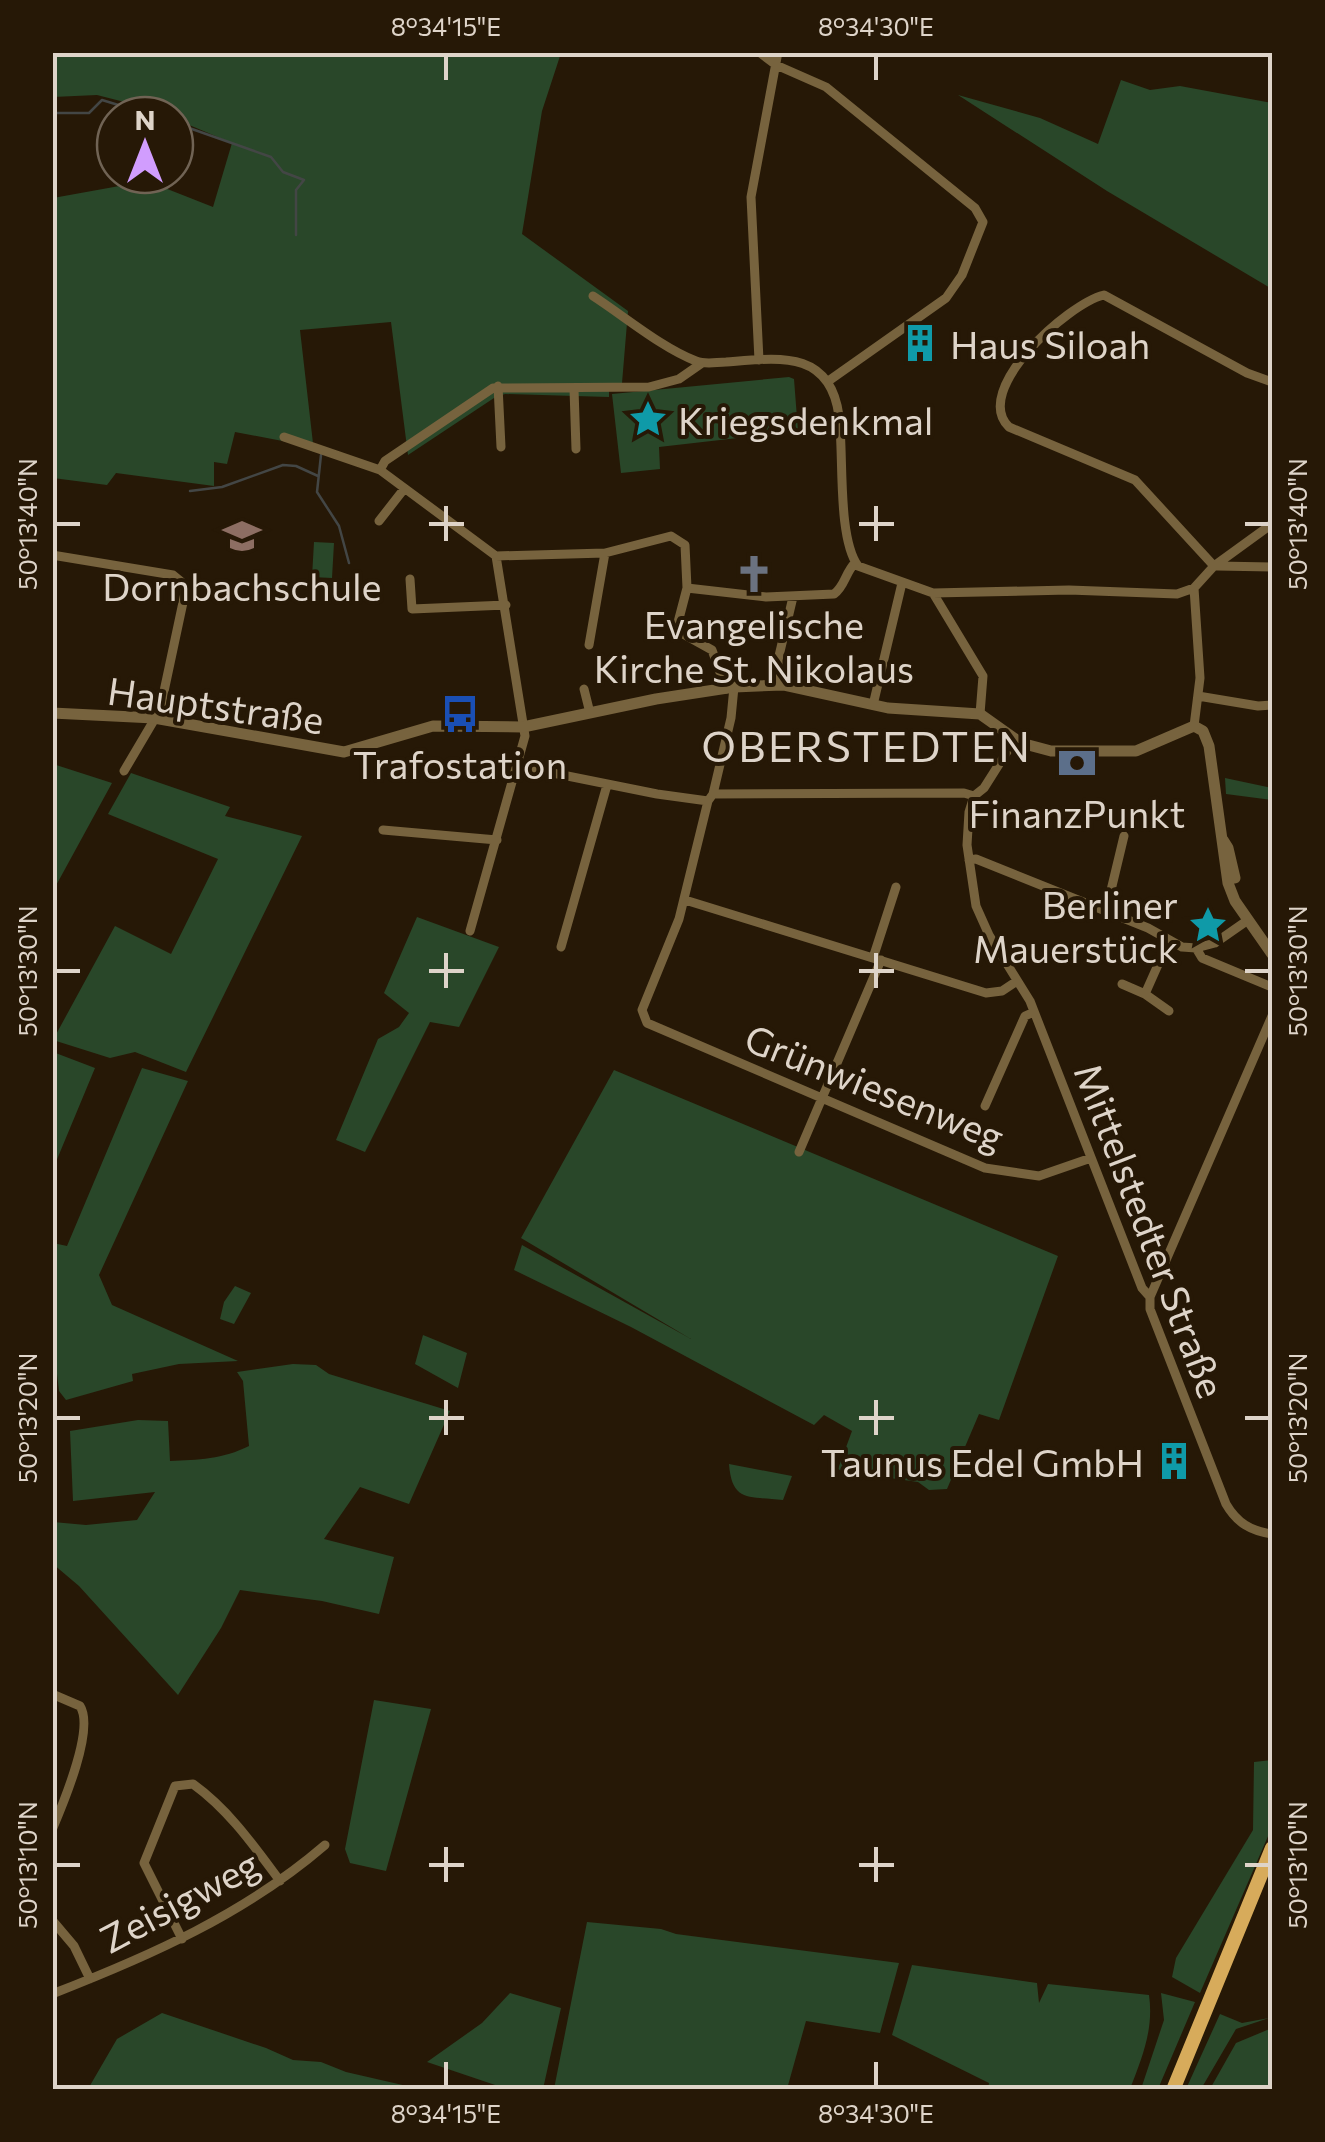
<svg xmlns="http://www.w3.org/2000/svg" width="1325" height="2142" font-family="Commissioner,sans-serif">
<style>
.green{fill:#294729}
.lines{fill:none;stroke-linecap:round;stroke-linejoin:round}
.stream{stroke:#434645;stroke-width:2.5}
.minor{stroke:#77633e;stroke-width:9}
.tertiary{stroke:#77633e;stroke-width:11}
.primary{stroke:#d7ab5b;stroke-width:14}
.ticks{fill:none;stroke:#ded4c9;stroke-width:4}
.labels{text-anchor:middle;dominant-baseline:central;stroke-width:8;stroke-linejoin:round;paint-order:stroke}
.poi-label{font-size:38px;fill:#ded4c9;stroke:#261806}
.street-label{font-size:38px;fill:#ded4c9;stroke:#261806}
.quarter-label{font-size:42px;letter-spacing:2.5px;fill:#ded4c9;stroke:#261806}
.neatline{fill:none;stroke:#ded4c9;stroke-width:4}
.ticks-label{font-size:25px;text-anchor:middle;fill:#ded4c9}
</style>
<rect width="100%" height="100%" fill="#261806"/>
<path class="green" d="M52,53H561L542,111L522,234L628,311L622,383L609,385V397L505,394L494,398L408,455L391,322L300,330L314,452L298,444L235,432L227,464L214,462V486L116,473L107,485L53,478V198L147,181L213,207L232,143L175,119V115L97,95L53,97Z
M1121,80L1150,90L1180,86L1272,103V289L1107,191L958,95L1040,118L1098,144Z
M789,377L794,379L798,431L659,447L660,469L621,473L612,394Z
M314,542L334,543L332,578L312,577Z
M53,764L112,783L53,891L52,764Z
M131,773L230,807L225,816L302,836L186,1072L135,1052L110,1058L53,1040L115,926L171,954L218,859L108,814Z
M1225,778L1272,788V800L1226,794Z
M417,917L499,947L459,1027L430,1022L365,1152L336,1140L378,1039L399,1027L409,1013L384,993Z
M53,1052L95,1068L53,1169Z
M142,1068L188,1081L99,1275L112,1305L238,1361L179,1364L132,1374L133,1381L66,1400L59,1391L57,1374H53L52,1284L55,1278L53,1276V1243L67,1246Z
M614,1070L1058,1256L999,1420L979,1414L947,1489L929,1490L918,1482L842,1471L838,1469L852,1431L824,1415L814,1425L631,1327L514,1270L522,1245L691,1339L521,1238Z
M235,1286L251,1293L234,1324L220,1319L224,1302Z
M423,1335L467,1353L458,1388L415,1364Z
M293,1364L316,1365L329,1374L450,1411L409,1504L360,1487L324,1539L394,1557L379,1614L322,1601L240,1590L221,1628L178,1695L79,1586L53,1564V1522L86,1525L137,1520L155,1492L73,1501L70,1431L138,1420L168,1421L170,1461C198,1460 223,1459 249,1446L243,1381L237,1372Z
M729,1464L792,1476L783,1500C749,1496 732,1503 729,1464Z
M374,1700L431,1709L386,1871L350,1863L345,1849Z
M1272,1760V1827L1200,1993L1172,1977L1176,1958L1253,1830L1254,1762Z
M587,1922L661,1929L676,1934L899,1963L880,2033L806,2021L787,2089H554Z
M912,1965L1037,1983L1039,2003L1048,1984L1149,1995C1154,2029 1142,2058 1130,2089H988L989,2083L892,2035Z
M510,1993L561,2008L543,2089H507L427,2062L482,2023Z
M1161,1993L1195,2002L1158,2089H1141L1164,2020Z
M162,2013L266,2048L293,2060L321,2062L346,2072L420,2089H88L117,2039Z
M1220,2014L1242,2023L1269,2018L1236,2029L1201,2089H1186Z
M1272,2028V2078L1268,2089H1210L1236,2043Z"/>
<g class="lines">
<path class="stream" d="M52,113H89L102,100L151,115
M175,123L271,157L283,172L304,180L296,190V235
M321,455L317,492L339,526L349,563
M190,491L222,487L283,465L296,466L318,476"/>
<path class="minor" d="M759,52L776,65L826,87L975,208L983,222L962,275L946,298L827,382
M593,296C624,316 662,348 696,361C706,365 716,362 726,362C778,358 830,349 839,416C844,454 837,537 858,566L933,593L1069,590L1177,594L1194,588
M759,360L751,197L778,52
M498,386L501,447
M574,389L576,449
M284,437L380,470L385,461L493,388L649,387L679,379L702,363
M380,470L496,556
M379,521L404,489
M52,555L173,575L184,584L185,593L160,710L124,771
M1214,566L1135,480L1009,427C971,391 1067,304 1104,295L1247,373L1272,382
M1217,566L1272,567
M410,579L412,609L506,605
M687,588L676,630L712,650L726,689
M933,593L983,676L980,714
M589,645L605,553
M778,685V660L793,597
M734,687L731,718L713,794L708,801L679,919L642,1010L647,1023L985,1168L1039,1176L1091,1158
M584,689L590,713
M1198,696L1258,706L1272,705
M873,705L902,583
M1194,726L1200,678L1194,588L1214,566L1272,524
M1015,739L984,788L974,796L969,812L967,845L976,906L989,935L1030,1001L1142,1288L1150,1297V1309L1226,1504C1237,1523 1251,1531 1272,1534
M518,766L657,794L708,801
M713,794L964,793L974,796
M383,830L497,840
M969,860L976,859L1148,928L1182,947L1196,948L1202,958L1272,987
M685,900L986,993L1002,991L1017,981
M1106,911L1124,836
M470,931L525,736L496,556L605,553L671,536L685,545L687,588L766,597L834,594C845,586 845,573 855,563
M561,947L607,785
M1196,948L1215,943L1248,920
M873,958L896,887
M1122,984L1145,994L1169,940
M1145,994L1169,1011
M985,1106L1025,1016L1034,1012
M799,1152L881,960
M1150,1297L1272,1016
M52,1694L80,1706C95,1729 63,1804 52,1830
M52,1920L74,1946L90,1979
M182,1939L144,1863L175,1786L193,1784C229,1810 254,1846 280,1881
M52,1994C150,1956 245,1914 325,1845"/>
<path class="tertiary" d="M52,713L154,718L344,752L433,726L523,727L656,699L734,687L783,685L888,708L980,714L1021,743L1051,751H1136L1194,726L1203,731L1209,746L1228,883L1235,901L1272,954
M1223,840L1228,848L1235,878"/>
<path class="primary" d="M1173,2090L1272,1848"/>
</g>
<path class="ticks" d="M446,55V80M876,55V80M446,506V541M876,506V541M55,524H80M429,524H464M859,524H894M1245,524H1270M446,953V988M876,953V988M55,971H80M429,971H464M859,971H894M1245,971H1270M446,1400V1435M876,1400V1435M55,1418H80M429,1418H464M859,1418H894M1245,1418H1270M446,1847V1882M876,1847V1882M55,1865H80M429,1865H464M859,1865H894M1245,1865H1270M446,2062V2087M876,2062V2087"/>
<defs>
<g id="building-bare" transform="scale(3)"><path d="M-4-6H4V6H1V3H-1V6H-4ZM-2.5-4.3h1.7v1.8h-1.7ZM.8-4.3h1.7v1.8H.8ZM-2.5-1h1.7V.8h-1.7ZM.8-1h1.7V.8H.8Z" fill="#0f9aa8" stroke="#261806" stroke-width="2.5" paint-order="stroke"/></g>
<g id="sight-bare" transform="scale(3)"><path d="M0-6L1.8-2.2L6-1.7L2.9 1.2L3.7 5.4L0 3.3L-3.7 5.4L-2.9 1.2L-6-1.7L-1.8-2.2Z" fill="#0f9aa8" stroke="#261806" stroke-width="2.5" paint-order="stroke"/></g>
<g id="school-bare" transform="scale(3)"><path d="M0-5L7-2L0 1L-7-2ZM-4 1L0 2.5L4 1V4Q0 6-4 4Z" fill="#8d6e63" stroke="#261806" stroke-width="2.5" paint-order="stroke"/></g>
<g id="church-bare" transform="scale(3)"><path d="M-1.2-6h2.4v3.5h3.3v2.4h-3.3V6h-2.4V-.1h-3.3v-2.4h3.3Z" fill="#6b7280" stroke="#261806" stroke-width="2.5" paint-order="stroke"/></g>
<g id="bus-bare" transform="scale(3)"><path d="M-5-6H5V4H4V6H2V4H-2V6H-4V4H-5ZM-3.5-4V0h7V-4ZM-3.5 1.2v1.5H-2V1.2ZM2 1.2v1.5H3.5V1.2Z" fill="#1a4fb4" stroke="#261806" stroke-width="2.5" paint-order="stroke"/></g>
<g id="bank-bare" transform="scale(3)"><path d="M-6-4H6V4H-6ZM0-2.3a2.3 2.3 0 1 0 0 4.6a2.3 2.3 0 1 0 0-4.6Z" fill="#5c6f8a" stroke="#261806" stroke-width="2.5" paint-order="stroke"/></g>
</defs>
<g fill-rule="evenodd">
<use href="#building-bare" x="920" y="343"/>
<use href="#sight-bare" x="648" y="419"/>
<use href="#school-bare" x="242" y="536"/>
<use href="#church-bare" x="754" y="574"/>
<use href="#bus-bare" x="460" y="714"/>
<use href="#bank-bare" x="1077" y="763"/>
<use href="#sight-bare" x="1208" y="925"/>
<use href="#building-bare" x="1174" y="1461"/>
</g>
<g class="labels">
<g class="poi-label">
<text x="950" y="343" text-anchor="start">Haus Siloah</text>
<text x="678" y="419" text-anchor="start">Kriegsdenkmal</text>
<text x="242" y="585">Dornbachschule</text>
<text x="754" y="623">Evangelische<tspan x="754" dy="44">Kirche St. Nikolaus</tspan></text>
<text x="460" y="763">Trafostation</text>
<text x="1077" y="812">FinanzPunkt</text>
<text x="1178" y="903" text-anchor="end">Berliner<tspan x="1178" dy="44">Mauerstück</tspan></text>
<text x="1144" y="1461" text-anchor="end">Taunus Edel GmbH</text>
</g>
<g class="street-label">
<text transform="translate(216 704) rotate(8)">Hauptstraße</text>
<text transform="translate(875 1086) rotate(22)">Grünwiesenweg</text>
<text transform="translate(1151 1230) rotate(69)">Mittelstedter Straße</text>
<text transform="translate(179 1900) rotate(-28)">Zeisigweg</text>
</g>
<g class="quarter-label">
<text x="867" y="745">OBERSTEDTEN</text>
</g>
</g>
<rect width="1325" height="2142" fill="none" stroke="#261806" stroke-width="110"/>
<g transform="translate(145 145)"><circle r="48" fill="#261806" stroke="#706354" stroke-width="2.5"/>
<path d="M0-8L18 38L0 25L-18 38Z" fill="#d19dfe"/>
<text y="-15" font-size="28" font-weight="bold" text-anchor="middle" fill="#ded4c9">N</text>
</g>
<rect x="55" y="55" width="1215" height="2032" class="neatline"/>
<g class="ticks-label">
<text x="446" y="36">8°34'15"E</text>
<text x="876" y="36">8°34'30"E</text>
<text transform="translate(28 524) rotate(-90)" y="9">50°13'40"N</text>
<text transform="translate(1298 524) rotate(-90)" y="9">50°13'40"N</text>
<text transform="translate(28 971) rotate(-90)" y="9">50°13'30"N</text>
<text transform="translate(1298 971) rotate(-90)" y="9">50°13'30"N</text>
<text transform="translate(28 1418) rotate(-90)" y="9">50°13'20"N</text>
<text transform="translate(1298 1418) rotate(-90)" y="9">50°13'20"N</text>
<text transform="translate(28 1865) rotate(-90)" y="9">50°13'10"N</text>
<text transform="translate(1298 1865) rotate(-90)" y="9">50°13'10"N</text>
<text x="446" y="2123">8°34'15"E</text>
<text x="876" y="2123">8°34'30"E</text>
</g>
</svg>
